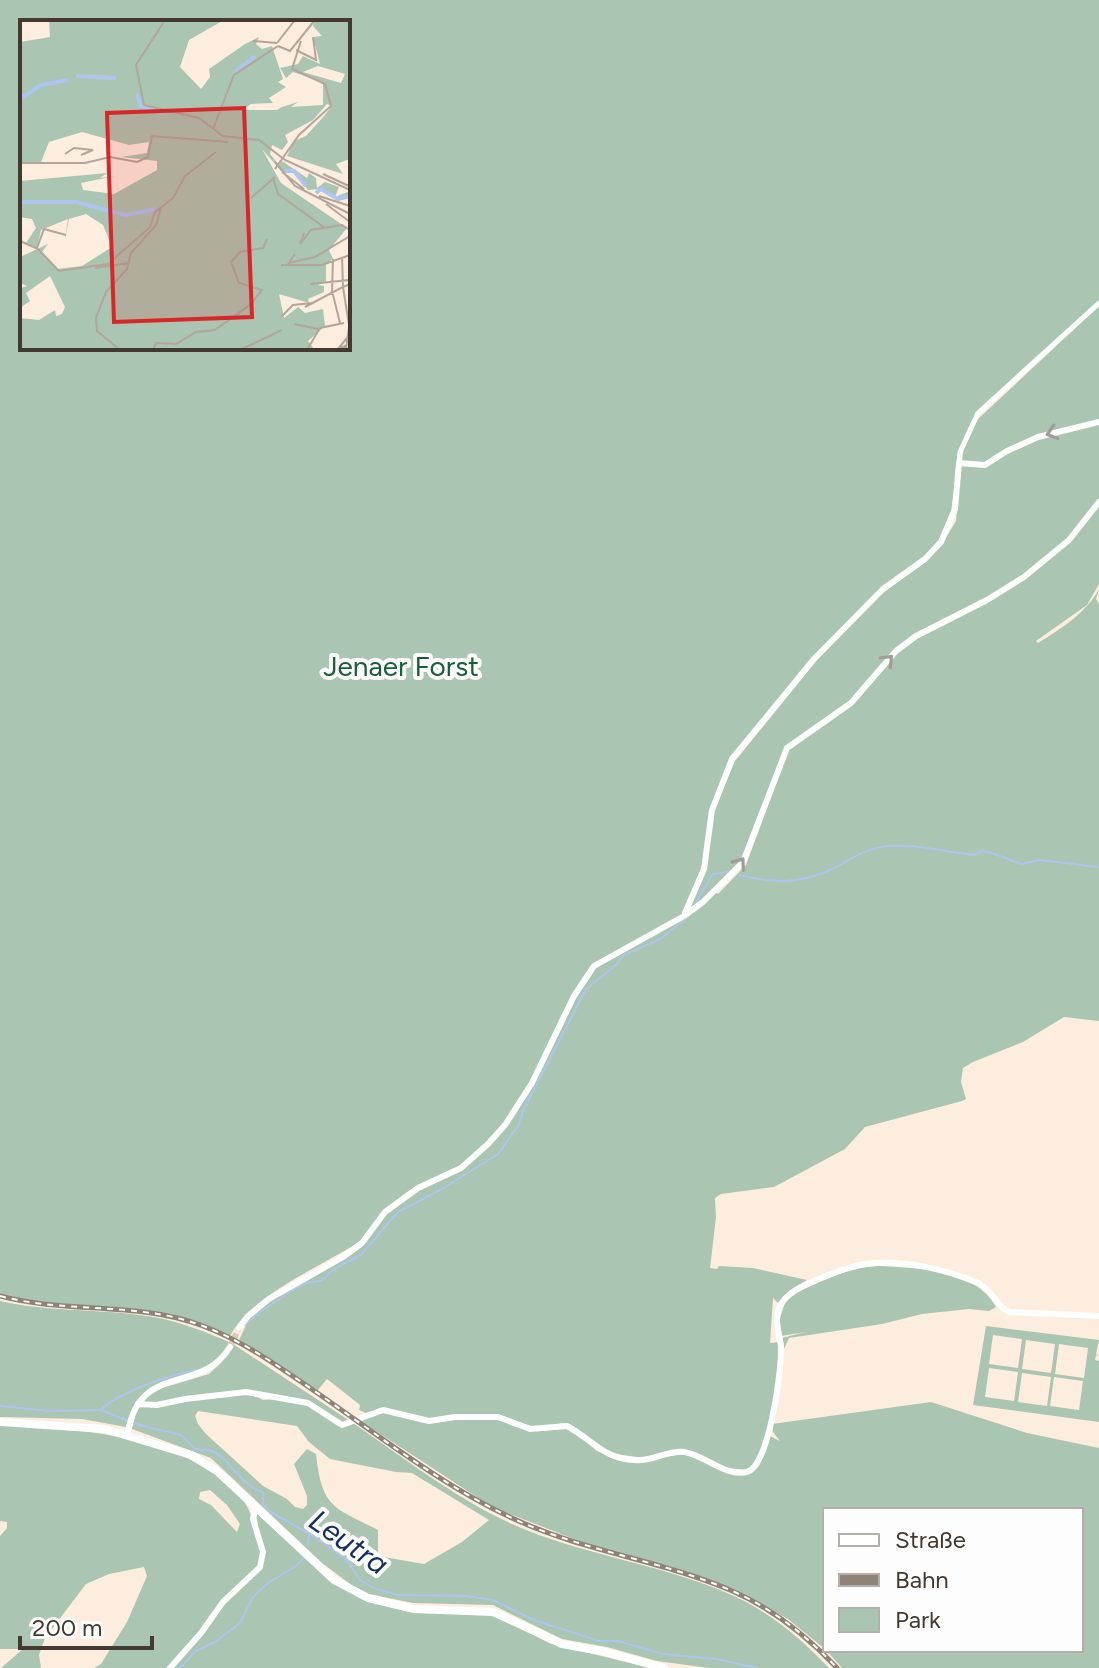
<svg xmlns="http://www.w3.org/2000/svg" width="1099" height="1668" font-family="Figtree,sans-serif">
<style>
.green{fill:#aac5b2;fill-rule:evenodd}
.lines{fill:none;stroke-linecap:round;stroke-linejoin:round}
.stream{stroke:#adc6ef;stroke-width:2}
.tertiary-tunnel{stroke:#d8c9bc;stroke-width:6;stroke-dasharray:6 3;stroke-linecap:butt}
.minor{stroke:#fff;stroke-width:5}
.tertiary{stroke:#fff;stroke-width:6}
.primary{stroke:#fff;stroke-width:8}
.rail-casing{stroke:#8f8277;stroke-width:5}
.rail{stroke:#fdfdfd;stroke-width:2;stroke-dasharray:6;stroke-linecap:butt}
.oneway{stroke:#a29c98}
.labels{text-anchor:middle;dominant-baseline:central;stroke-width:8;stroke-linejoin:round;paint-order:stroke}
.park-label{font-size:28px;fill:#186039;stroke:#fdfdfd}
.water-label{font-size:30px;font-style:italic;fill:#112e5f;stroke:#fdfdfd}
.inset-river{fill:none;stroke:#adc6ef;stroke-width:4}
.inset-road{fill:none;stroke:#b3a599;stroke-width:2}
.view{fill:#d62828;fill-opacity:0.15;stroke:#d62828;stroke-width:4}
.inset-edge{fill:none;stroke:#443930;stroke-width:4}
</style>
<rect width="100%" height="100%" fill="#fdeddf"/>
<path class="green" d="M0,0H1099V301L978,413L959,452L950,520L941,537L924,557L873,595L813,657L731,758L710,809L702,868L695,884L699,886L705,870L714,810L735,761L816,661L876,598L928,559L942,544L956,521L961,466L986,467L1008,453L1040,438L1099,424V500L1068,539L1011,584L916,635L895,650L849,702L792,741L778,764L746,857L738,869L713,891L718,894L746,865L789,749L851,704L898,652L917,637L1025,578L1070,540L1099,505V584L1087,605L1036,641L1038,643C1061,629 1086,613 1099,589L1096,599L1099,604V1021L1064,1017L1023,1042L973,1062L963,1068L961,1082L966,1099L962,1101L865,1127L845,1149L774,1187L721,1194L715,1198L716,1217L710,1268L717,1269L719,1266L753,1268L807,1280L789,1291L778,1303L773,1298L770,1343L779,1342C779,1369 771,1454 749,1470L726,1468L686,1451L676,1450L645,1458L615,1454L599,1448L579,1431L563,1423L538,1428L498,1416L455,1415L429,1420L383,1409L366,1413L359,1410L360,1405L327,1379L317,1391L239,1340C243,1333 246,1323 251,1317C273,1290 328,1270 359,1249L354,1245C316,1269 252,1295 230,1336C150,1299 82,1312 0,1295ZM22,22H348V348H22Z
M1099,306V420L1037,435L985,464L962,462L963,452L977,420Z
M878,1266C917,1268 976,1269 996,1307L989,1311L969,1309L922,1314L882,1324L789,1338L784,1349L782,1338L805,1332L781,1336L779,1321L786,1300C812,1282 846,1268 878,1266Z
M0,1301C52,1313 106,1308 159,1318C183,1323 206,1332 229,1342C208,1392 145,1360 126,1427L82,1419L0,1417Z
M986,1326L1099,1340L1096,1354L1099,1356L1096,1355L1095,1360L1099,1361V1422L973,1405ZM993,1335L1022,1339L1018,1368L989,1364ZM1026,1340L1055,1344L1051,1373L1022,1369ZM1059,1344L1088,1348L1084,1378L1055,1374ZM989,1368L1018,1372L1014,1401L985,1397ZM1022,1373L1051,1377L1047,1406L1018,1402ZM1054,1377L1083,1381L1079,1410L1050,1406Z
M233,1344L350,1421L344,1424L313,1404L246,1392L144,1405L143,1400L159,1389L209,1374L222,1362Z
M223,1394L253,1395L263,1400L276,1399L308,1404L337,1425L353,1423C404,1458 455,1498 512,1524C581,1555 658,1563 727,1593C766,1609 800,1637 829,1668H709L657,1661L607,1647L562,1639L493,1605L413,1603L369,1594L353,1586L322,1563L211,1458L132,1429L137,1409L141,1407ZM198,1411L297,1426L309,1442L330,1459L396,1472L412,1473L489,1520L462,1542L424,1564L378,1556V1530C333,1507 322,1508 316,1454L307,1449L294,1464L307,1496V1505L303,1509L295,1507L287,1499L263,1486L206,1434L198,1424L195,1416Z
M931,1402L1027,1433L1099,1448V1668H842L826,1650H1081V1510H825V1649L788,1619L731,1588L685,1571L592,1546L492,1507L359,1420L383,1412L419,1421L497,1418L529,1431H545L563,1427L577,1434L597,1451L614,1458L630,1461L686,1454L725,1471L751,1473L758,1467L770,1436L780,1441L773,1432L772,1424Z
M0,1425C76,1428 197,1436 245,1503C253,1515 256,1535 261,1549L256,1512L332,1581L382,1605L413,1612L498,1615L549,1643L650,1668H94L101,1664L127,1622L147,1576L144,1567L109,1574L86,1584L45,1638L39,1655L41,1668H1L23,1649H0V1536L7,1528V1522L0,1521ZM210,1490L227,1505L240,1524L237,1532L211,1505L199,1499L200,1492Z"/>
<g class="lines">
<path class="stream" d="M740,875C774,884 803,884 836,867C850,859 865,850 881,847C910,842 945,852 974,855L982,851L992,853L1021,864L1040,860L1099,867
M696,902L713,874L728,872
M245,1325L256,1315L297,1287L308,1282L321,1281L334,1269L361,1255L398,1212L442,1189L498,1154L518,1126L524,1109L586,989L617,964L624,955L662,938L684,920
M0,1406L50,1411L101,1410L128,1421
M101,1410C118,1392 172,1374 197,1370
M134,1423C148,1428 162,1430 177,1434C186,1436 189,1445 196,1449C201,1451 204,1449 209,1450C232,1458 239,1486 263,1492V1505L272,1513L310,1534L347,1560L360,1580L376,1589L399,1595L467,1596L493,1600L534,1620L599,1641H618L663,1654L716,1659L757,1668
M308,1545L309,1534
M180,1668L196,1651L215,1642L240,1623L253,1597L268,1583L296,1566L303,1558"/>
<path class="tertiary-tunnel" d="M230,1347L239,1328"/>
<path class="minor" d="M959,463L960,452L978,413L1099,303"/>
<path class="tertiary" d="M685,913L704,869L712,810L732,759L814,659L883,589L925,559L941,542L955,509L959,463L985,465L1007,451L1038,437L1099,422
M239,1328L248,1316L269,1299L343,1257L362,1243L385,1212L418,1188L461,1168L488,1144L505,1125L532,1083L574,996L594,966L684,916L703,902L743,862L787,748L851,703L896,651L916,636L987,600L1024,577L1069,540L1099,502
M138,1404L157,1405L185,1399L246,1392L308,1403L342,1425L383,1410L429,1421L455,1417H498L530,1429L567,1426C595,1441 605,1462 642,1460C656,1459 670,1450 684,1452C705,1455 725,1477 747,1472C769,1467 782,1369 781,1347C780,1334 773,1319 780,1306C788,1291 805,1285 819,1279C834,1273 850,1266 865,1264C902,1259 945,1269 978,1283C992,1289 995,1305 1009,1312L1099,1316
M127,1435C130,1423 133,1409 141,1400C164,1372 207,1385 230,1347
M170,1668L201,1633L223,1602L260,1567L263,1552L253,1519L255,1507"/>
<path class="primary" d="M0,1422L105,1429L191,1455L217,1471L334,1580L368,1598L414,1609L493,1612L562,1644L606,1652L664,1668"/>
<g class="rail-casing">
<path id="rail" d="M0,1296C67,1314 138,1301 203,1326C243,1341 278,1366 313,1390C377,1434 441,1485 512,1518C582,1551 660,1560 730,1590C772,1608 806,1635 837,1668"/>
</g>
<use href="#rail" class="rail"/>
</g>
<defs><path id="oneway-chevron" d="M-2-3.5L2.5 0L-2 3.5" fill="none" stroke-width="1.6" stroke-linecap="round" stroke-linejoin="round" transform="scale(2)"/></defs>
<g class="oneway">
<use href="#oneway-chevron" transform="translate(1052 433) rotate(163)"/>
<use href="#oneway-chevron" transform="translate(888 660) rotate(-46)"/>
<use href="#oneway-chevron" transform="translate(740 863) rotate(-54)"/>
</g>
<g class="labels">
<g class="park-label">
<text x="401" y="666">Jenaer Forst</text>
</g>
<g class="water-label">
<text transform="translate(349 1542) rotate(35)">Leutra</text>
</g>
</g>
<g transform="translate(20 20)">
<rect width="330" height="330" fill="#fdeddf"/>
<path d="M29,0H204L169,20L160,47L181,69L190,57L189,49L225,24L239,17L236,24L242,29L252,26L263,59L258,62L266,67L249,78L253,83L231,84L223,90H257L262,87L278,82L271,87L303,85V62L273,52L266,58L260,48L278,44L283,36L300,44L293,17L302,16L293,6L295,0H330V139L316,144L323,154L267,136L274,121L286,116L304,96L312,86L307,84L293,100L265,115L268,122L262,130L252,125L250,134L259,145L262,141L287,158L289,153L296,158L297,168L305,162L319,167L315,177L330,171V178L318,179L301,169L288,170L275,152H262L242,129L261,163L327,208L309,230L313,239L306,244V261L298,265L304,266V272L288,279L289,283L259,274L264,298L278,287L285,293L303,289L305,306L288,321L294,329L0,330V298L19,300L35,290L36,296L42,294L45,287L30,256L6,273L10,281L0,288L1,268L7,266L0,263V237L28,224L22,232L37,249L62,246L92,227L83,205L66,194L49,199L45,219L48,199L21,210L17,228L6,223L16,208L12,199L0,197V161L87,153L80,158L95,156L61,163L63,170L94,174L137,150V141L101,137L127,133L129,122L109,125L62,112L29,122L21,142L0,143V22L30,17ZM298,46L325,54L321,63L283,52Z" fill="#aac5b2" fill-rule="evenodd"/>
<path class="inset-river" d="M215,52L235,36M56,56L96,58M117,73L121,86L141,93M0,79L21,65L48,60M265,151H274L286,166M296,173L301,169L318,179L330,176M0,182H56L105,195L134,190"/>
<path class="inset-road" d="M145,0L116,45L124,85L179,98L203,116L239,120L265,140L330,170M233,21L257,23M257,23L275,0M258,26L270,31L295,0M276,30L296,40L293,17M193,109L214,55L258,26M45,134L54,128L73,130L61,135M255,142L275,166L330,194M0,143H65L90,137L117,142L128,137L132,116L208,122M255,149L279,115L311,86L305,64L272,49L281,21M262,152L284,169M303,154L329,166M253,158L258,174L305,208M299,176L330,186M231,178L255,157M306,184L330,202M284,213L280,224L291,210L322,205L330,210M0,221L18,229L39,251L88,244L130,207L135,192L153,178L165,156L196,132M17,228L24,209L46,215M275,234L269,243L295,237L330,216M313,239L312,271L320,303M261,245H302L330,235M75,248L109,243M290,264L329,260M285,287L323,267L322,237M262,296L273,285L292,283M274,304L299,309M329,305L323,267L330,264M327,325L317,330L327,318M100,330L77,311L76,298L86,272L107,249L111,233L136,205L141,188M133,330L136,323L156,324L176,312L195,310L231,284L242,270L219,263L211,242L220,232L243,228L247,219M220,330L262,310M287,330L300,308L324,303M326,330L329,306"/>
<path class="view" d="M224,88L232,297L94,302L87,93Z"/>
<rect width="330" height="330" class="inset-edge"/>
</g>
<rect x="823" y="1508" width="260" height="144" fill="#fdfdfd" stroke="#b3afab" stroke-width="2"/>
<rect x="839" y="1534" width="40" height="12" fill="#ffffff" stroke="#b3afab" stroke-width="2"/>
<text x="895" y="1548" font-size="24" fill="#443930">Straße</text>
<rect x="839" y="1574" width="40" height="12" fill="#8f8277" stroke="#b3afab" stroke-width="2"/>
<text x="895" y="1588" font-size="24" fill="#443930">Bahn</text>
<rect x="839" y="1608" width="40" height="24" fill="#aac5b2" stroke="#b3afab" stroke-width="2"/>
<text x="895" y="1628" font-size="24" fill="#443930">Park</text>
<path d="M20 1636v12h132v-12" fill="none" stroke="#443930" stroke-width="4"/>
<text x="32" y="1636" font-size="24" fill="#443930" stroke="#fdfdfd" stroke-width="6" paint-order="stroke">200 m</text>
</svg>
